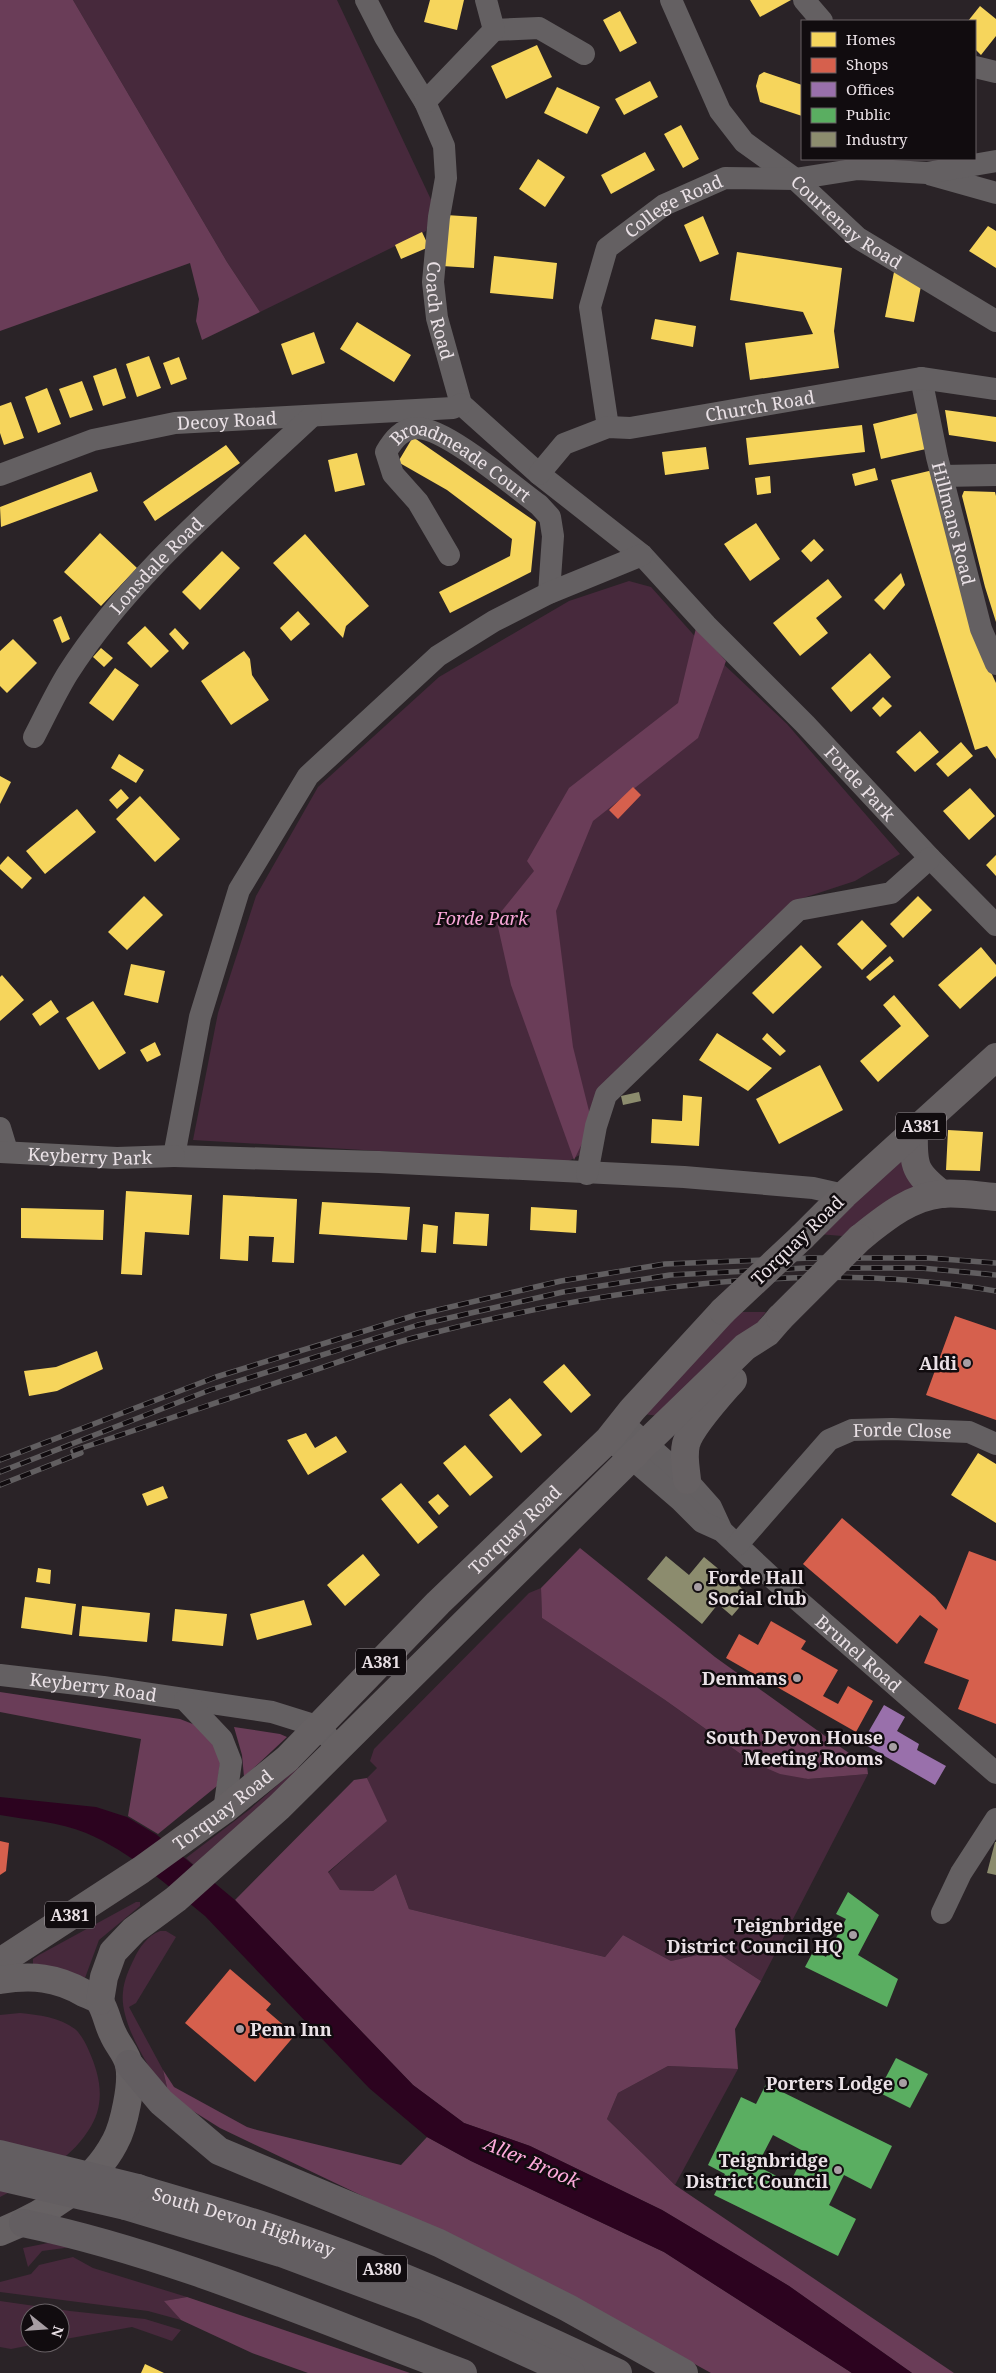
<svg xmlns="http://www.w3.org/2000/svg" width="996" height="2373" font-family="'Noto Serif',serif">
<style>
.green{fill:#47293c}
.forest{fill:#6a3d58}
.water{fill:#2c031f}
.homes{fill:#f6d55c}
.shops{fill:#d6604d}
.offices{fill:#9970ab}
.public{fill:#5aae61;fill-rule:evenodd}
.industry{fill:#8c8c6e}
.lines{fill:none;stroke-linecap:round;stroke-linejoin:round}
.minor{stroke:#646062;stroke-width:22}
.major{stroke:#666163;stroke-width:28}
.highway{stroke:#635e61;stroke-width:28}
.rail-casing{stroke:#615e60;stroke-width:5.5}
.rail{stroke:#110c0f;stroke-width:4;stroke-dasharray:11;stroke-linecap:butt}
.major-bridge{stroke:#666163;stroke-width:28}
.highway-bridge{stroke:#635e61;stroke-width:28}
.poi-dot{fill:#a79ea3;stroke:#110c0f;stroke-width:2}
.labels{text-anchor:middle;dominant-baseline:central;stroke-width:5;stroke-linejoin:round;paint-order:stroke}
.shield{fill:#110c0f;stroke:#a9a1a6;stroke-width:1}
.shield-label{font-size:16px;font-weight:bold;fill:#eae1e6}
.street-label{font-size:18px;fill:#eae1e6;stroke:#110c0f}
.park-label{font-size:18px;font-style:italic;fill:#f9a7d8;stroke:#110c0f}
.poi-label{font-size:18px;font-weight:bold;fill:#eae1e6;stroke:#110c0f;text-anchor:end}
.water-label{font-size:19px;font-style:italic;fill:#fdaadb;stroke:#110c0f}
</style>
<rect width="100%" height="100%" fill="#2a2327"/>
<path class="green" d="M73,0H337L434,206L426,231L260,312L227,262Z
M629,581L651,587L700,642L787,724L900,854L855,881L797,900L614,1079L585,1152L567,1162L193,1140L218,1013L256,896L318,787L439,677L569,601Z
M906,1153L920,1186L889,1199L842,1236L818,1234Z
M740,1312H766L760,1319L762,1321L659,1416L643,1414Z
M541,1588L542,1618L665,1700L752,1762L808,1779L868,1774L761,1981L715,1951L671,1961L623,1935L605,1957L409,1909L396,1874L373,1891L340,1890L328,1873L386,1821L367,1778L377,1768L370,1761L374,1749L529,1593Z
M298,1767L304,1775L195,1866L186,1858L249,1810Z
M136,1902H140V1906L99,1940L85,1978L33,1965V1959L39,1955Z
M160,1931H166L176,1937L136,2003L129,2007L163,2070L169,2096C151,2072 119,2023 123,1992C124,1980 129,1969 134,1959C139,1948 148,1935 160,1931Z
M20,2013C39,2015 59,2017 75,2029C81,2034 86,2044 89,2051C101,2078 106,2105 88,2131C69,2161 31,2182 0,2197V2015Z
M668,2066L738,2069L675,2185L607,2119L618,2093Z
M48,2243L72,2247L42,2251L28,2267L23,2248Z
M73,2257L93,2268L187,2297L165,2301L181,2320L148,2311L0,2292V2282L31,2274L39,2265Z
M0,2301L70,2311L145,2319L181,2330L172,2341L132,2327L60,2340V2313H30V2343H41L11,2349L0,2347Z"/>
<path class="forest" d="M0,0H73L227,262L260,312L202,340L196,321L199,299L190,263L0,331Z
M696,628L726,661L698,738L593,821L556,911L573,1047L592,1123L574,1160L511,985L496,918L534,871L527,861L569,788L678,703Z
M580,1548L715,1657L867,1766L868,1774L808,1779L780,1774L752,1762L665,1700L542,1618L541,1588Z
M0,1692L180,1719L203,1728L221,1757L217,1786L158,1834L128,1816L141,1739L0,1712Z
M234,1727L280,1734L287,1737L244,1777L242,1755Z
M367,1778L387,1821L328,1872L340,1890L373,1891L396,1874L409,1909L605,1957L623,1935L671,1961L715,1951L761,1981L735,2029L738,2069L668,2066L618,2093L607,2119L675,2185L954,2373H912L789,2286L662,2210L530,2146L464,2123L413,2085L235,1900L354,1780Z
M163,2070L174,2087L247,2127L257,2130L401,2165L427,2137L471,2161L664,2252L852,2373H711L560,2290L220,2128L169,2096Z
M187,2297L410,2373H308L252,2353L181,2320L164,2301Z"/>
<path class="water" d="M0,1797L96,1807L127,1817L157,1835L235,1900L413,2085L464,2123L530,2146L662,2210L789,2286L912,2373H852L664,2252L471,2161L427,2137L369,2088L205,1916C168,1886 131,1852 86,1833C59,1822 29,1820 0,1815Z"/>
<path class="homes" d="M430,0H464L457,30L424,22Z
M750,0H791L760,17Z
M980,6L996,19V36L981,55L975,49V21H968Z
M620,11L637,43L620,52L603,20Z
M537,45L552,77L506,99L491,66Z
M764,72L802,85V116L760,102L756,86L759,75Z
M650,81L658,97L624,115L615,99Z
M557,87L600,107L587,134L544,113Z
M681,125L699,159L683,168L664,134Z
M645,152L655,170L611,194L601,175Z
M538,159L565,177L545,207L519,189Z
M446,215L477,217L474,268L442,266Z
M703,216L719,254L700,262L684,225Z
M988,226L996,231V268L969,251Z
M422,232L429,247L401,259L395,245Z
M737,252L842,268L834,331L839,368L750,380L745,343L813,334L803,312L730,300Z
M494,256L557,263L553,299L490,293Z
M895,267L921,286L914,322L885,317Z
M655,319L696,326L693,347L651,339Z
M357,322L411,355L394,382L340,349Z
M314,332L325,363L292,375L281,344Z
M149,356L161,388L137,397L126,364Z
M179,357L187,379L171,385L163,363Z
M116,368L126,398L103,406L93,376Z
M82,381L93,410L70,418L59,389Z
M47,388L61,424L38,433L25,397Z
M11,402L24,438L4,445L0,433V406Z
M945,410L996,417V442L949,435Z
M918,413L926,449L881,459L873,424Z
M862,425L865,452L749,465L746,438Z
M413,437L536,522L531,572L450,613L439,592L510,556L512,539L447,490L398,462Z
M226,445L240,463L155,521L143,502Z
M706,447L709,469L665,475L662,452Z
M357,453L365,485L335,492L328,460Z
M875,468L878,480L855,486L852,474Z
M933,470L981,651L996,683V759L987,746L975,750L891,480Z
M91,472L98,491L1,527L0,507Z
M770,476L771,493L757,495L755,478Z
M964,491L995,492L996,496V622L985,587L962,496Z
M756,523L780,559L750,581L724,544Z
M100,533L137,568L101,606L64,572Z
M305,534L369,606L346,626L343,638L273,563Z
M814,539L824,550L811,562L801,551Z
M222,551L240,568L200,610L182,592Z
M901,573L905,585L884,610L874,600Z
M828,579L842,597L816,618L828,633L800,656L773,623Z
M298,611L310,624L291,641L280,628Z
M61,616L70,639L62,643L53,620Z
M145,626L169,651L151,668L127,643Z
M175,628L189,643L183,650L169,634Z
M13,639L37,663L7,693L0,686V651Z
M101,648L113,658L104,667L93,657Z
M244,651L250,659L252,675L269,700L231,725L201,681Z
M870,653L891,677L851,712L831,688Z
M115,668L139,685L113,721L89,703Z
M883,697L892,706L880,717L872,708Z
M920,731L939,752L915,772L896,752Z
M961,742L973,756L948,777L936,764Z
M119,754L144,770L136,783L111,768Z
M0,776L11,782L0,804Z
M970,788L995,816L969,840L943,811Z
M121,789L129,798L117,809L109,800Z
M140,796L180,839L155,862L116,819Z
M77,809L96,832L45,874L26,851Z
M996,855V876L986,865Z
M8,856L32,878L22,889L0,869V865Z
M144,896L163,915L127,950L108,932Z
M918,896L932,910L903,938L890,924Z
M862,920L887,946L862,970L837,944Z
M801,945L822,967L773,1014L752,993Z
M981,947L996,965V976L960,1009L938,985Z
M890,956L894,961L870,981L866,977Z
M131,964L165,971L158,1003L124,995Z
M2,975L24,1000L0,1021V977Z
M894,995L929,1036L878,1082L860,1061L901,1026L883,1005Z
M51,1000L59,1012L40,1026L32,1014Z
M93,1001L126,1053L99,1070L66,1018Z
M717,1033L772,1068L748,1091L699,1060Z
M767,1033L786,1051L780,1056L762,1039Z
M155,1042L161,1055L147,1062L140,1050Z
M820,1065L843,1110L779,1144L756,1099Z
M683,1095L702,1097L699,1146L651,1143L652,1119L682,1121Z
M948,1130L983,1132L980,1171L946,1170Z
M126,1191L192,1195L189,1235L145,1232L142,1275L121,1274Z
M223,1195L297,1199L294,1263L272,1262L274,1237L249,1236L248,1261L220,1259Z
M322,1202L410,1207L407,1240L319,1234Z
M531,1207L577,1210L576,1233L530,1230Z
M21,1208L104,1210L103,1240L21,1238Z
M455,1212L489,1214L487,1246L453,1244Z
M423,1224L438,1226L436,1253L421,1252Z
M97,1351L103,1369L57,1391L29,1396L24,1371L56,1367Z
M564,1364L591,1395L571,1413L543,1382Z
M510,1398L542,1435L521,1453L489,1415Z
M306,1433L315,1448L336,1436L347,1452L308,1475L287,1440Z
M465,1445L493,1477L470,1496L443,1463Z
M978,1453L996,1464V1523L951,1495Z
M401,1483L438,1527L418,1544L381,1499Z
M163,1486L168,1498L147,1506L142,1494Z
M438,1494L449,1506L439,1515L428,1502Z
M363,1554L380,1575L345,1606L327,1585Z
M38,1568L51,1570L50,1584L36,1582Z
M25,1597L76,1604L72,1635L21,1628Z
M304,1600L312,1625L257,1640L250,1614Z
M82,1606L150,1613L147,1642L79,1636Z
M175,1609L227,1614L223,1646L172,1641Z
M145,2364L164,2373H141Z"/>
<path class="shops" d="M633,787L641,795L618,819L609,810Z
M955,1316L996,1330V1420L926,1395Z
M842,1518L935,1597L946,1610L969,1551L996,1561V1724L958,1709L969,1680L924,1663L938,1629L920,1615L897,1644L803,1564Z
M771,1621L806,1641L801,1649L838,1670L823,1696L838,1704L848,1686L873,1701L856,1732L726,1658L739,1634L758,1645Z
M0,1841L9,1843L6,1871L0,1875Z
M230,1969L271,2004L266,2010L295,2035L255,2082L185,2023Z"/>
<path class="offices" d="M884,1705L905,1717L897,1731L919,1744L917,1750L946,1766L935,1785L862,1743Z"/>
<path class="public" d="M848,1892L879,1915L858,1955L898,1979L887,2007L805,1967L814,1950L826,1957L846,1919L836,1914Z
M896,2058L928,2074L910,2108L878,2092Z
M766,2084L892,2146L871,2189L844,2175L829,2205L856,2219L838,2256L714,2195L725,2174L708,2165L741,2097L756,2104ZM773,2135L805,2152L790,2183L757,2166Z"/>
<path class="industry" d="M639,1092L641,1101L623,1105L621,1096Z
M666,1556L689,1575L704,1557L750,1595L732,1616L718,1604L702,1624L647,1579Z
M995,1842H996V1875L987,1873Z"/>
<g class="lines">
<g class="minor">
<path id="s1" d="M366,0L385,37L425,102L444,146L446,178L439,217L433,282L437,318L461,404L539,474L642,555L706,625L805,724L930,858L996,925"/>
<path id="s2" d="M671,0L720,111L744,142L795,179L858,238L996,321"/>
<path d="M804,0L822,21"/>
<path d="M494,30L539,28L584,54"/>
<path d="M975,67L996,72"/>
<path d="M425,102L494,30L486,0"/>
<path d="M932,175L996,193"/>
<path id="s3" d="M921,378L937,457L981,629L996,664"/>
<path id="s4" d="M608,427L590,307L607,248L664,205L725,178L795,179L858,169L927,173L996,161"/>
<path id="s5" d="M539,474L564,444L608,427L630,428L921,378L996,389"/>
<path id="s6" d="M0,475L93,440L175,423L453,408L461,404"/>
<path d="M942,476L996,475"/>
<path id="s7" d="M449,555L418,502L393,474L386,452C393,440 402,428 418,428C447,429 513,486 539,505L550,517L553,536L549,593"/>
<path d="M642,555L549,593L494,621L438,656L308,776L239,890L200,1017L174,1156L379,1162L684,1177L813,1188L844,1195"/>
<path id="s8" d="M34,737C45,716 55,694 68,673C131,574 226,497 311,417"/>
<path d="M0,1128L7,1151"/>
<path id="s9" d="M0,1152L117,1158L174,1156"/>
<path d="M587,1174L596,1126L606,1095L798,910L891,893L930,858"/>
<path d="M623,1423L687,1480L711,1507L722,1531"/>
<path id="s10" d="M609,1439L681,1501L702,1522L722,1531L769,1575L996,1773"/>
<path id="s11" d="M737,1545L829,1440L852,1430L892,1429L969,1432L996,1444"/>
<path id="s12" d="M0,1675L103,1687L272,1712L320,1727L338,1749"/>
<path d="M185,1700L222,1739L231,1762L224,1810"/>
<path d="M942,1913L961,1873L996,1819"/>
</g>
<g class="major">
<path d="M914,1133C913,1167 915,1173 942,1194"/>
<path d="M802,1237L844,1195L996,1057"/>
<path d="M860,1238C884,1219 910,1197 941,1194C959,1192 979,1196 996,1197"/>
<path d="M687,1480C686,1469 683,1456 686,1444C691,1426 720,1395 733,1380"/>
<path id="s13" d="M0,1962L141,1870L224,1810L287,1759L438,1603L609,1439L632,1410L723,1311"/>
<path d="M0,1980C32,1975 56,1977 84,1993C89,1995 97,1998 100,2002C106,2011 108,2025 113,2034C117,2044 127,2054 129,2065C133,2083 124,2126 115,2142C93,2185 43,2215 0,2232"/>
<path d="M100,2001L104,1977L113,1952L134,1930L176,1899L279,1807L646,1443L745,1347L767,1333L780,1318"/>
</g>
<g class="highway">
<path d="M129,2064L161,2102L219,2151L439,2243L568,2308L684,2373"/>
<path id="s14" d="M138,2188C185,2203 233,2215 279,2231C395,2270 508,2321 618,2373"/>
<path d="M126,2206L281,2253L426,2307L571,2373"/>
<path d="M23,2223C175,2255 318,2319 463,2373"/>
</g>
<g class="rail-casing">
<path id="rail" d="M73,1451C153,1424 232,1397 312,1371C348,1359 384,1345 421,1336C602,1289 810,1258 996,1291
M0,1460L216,1377L416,1315L561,1281L665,1264L810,1258H929L996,1263
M0,1472L210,1390L418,1325L563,1292L670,1275L806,1268H921L996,1275
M0,1485L81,1453"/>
</g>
<use href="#rail" class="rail"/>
<path class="major-bridge" d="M723,1311L802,1237
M780,1318L860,1238"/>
<path class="highway-bridge" d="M0,2154L138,2188
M0,2177L126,2206"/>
</g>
<g class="poi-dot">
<circle cx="967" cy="1363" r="5"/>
<circle cx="698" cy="1587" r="5"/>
<circle cx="797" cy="1678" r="5"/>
<circle cx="893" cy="1747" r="5"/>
<circle cx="853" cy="1935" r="5"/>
<circle cx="240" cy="2029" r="5"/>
<circle cx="903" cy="2083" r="5"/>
<circle cx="838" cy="2170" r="5"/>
</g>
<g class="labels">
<g class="shield">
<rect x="896" y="1112.5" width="50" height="27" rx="4"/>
<rect x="356" y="1648.5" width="50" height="27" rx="4"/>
<rect x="45" y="1901.5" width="50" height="27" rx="4"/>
<rect x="357" y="2255.5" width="50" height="27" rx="4"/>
</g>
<g class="shield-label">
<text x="921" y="1126">A381</text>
<text x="381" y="1662">A381</text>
<text x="70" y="1915">A381</text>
<text x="382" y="2269">A380</text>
</g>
<g class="street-label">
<text stroke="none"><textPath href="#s4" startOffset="262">College Road</textPath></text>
<text stroke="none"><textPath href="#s2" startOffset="291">Courtenay Road</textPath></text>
<text stroke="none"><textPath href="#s1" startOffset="332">Coach Road</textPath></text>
<text stroke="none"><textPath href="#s5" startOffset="240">Church Road</textPath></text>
<text stroke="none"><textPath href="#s6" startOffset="235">Decoy Road</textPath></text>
<text stroke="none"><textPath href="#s7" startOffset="215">Broadmeade Court</textPath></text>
<text stroke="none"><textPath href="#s3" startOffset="149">Hillmans Road</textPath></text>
<text stroke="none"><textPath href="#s8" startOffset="212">Lonsdale Road</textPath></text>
<text stroke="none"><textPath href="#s1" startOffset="980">Forde Park</textPath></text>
<text stroke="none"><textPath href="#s9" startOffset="90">Keyberry Park</textPath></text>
<text transform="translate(797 1240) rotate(-44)">Torquay Road</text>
<text stroke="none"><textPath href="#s11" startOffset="215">Forde Close</textPath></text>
<text stroke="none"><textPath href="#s13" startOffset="675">Torquay Road</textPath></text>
<text stroke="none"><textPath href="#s10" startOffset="330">Brunel Road</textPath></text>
<text stroke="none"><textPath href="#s12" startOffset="94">Keyberry Road</textPath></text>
<text stroke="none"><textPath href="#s13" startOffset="270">Torquay Road</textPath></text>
<text stroke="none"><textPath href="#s14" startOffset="111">South Devon Highway</textPath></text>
</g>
<g class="park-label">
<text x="482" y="918">Forde Park</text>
</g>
<g class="poi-label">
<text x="957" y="1363">Aldi</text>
<text x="708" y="1577" text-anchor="start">Forde Hall<tspan x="708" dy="21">Social club</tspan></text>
<text x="787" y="1678">Denmans</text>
<text x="883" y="1737">South Devon House<tspan x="883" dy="21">Meeting Rooms</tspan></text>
<text x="843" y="1925">Teignbridge<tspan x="843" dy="21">District Council HQ</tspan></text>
<text x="250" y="2029" text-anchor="start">Penn Inn</text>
<text x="893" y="2083">Porters Lodge</text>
<text x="828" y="2160">Teignbridge<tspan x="828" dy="21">District Council</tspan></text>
</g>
<g class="water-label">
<text transform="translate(532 2162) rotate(23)">Aller Brook</text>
</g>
</g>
<rect x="801" y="20" width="175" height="140" fill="#110c0f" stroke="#686165"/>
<rect x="811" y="32" width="25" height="15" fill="#f6d55c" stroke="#686165"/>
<text x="846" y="45" font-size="15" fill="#eae1e6">Homes</text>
<rect x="811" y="58" width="25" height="15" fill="#d6604d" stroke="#686165"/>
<text x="846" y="70" font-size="15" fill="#eae1e6">Shops</text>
<rect x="811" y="82" width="25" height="15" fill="#9970ab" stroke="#686165"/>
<text x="846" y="95" font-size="15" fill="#eae1e6">Offices</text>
<rect x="811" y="108" width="25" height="15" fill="#5aae61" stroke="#686165"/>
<text x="846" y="120" font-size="15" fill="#eae1e6">Public</text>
<rect x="811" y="132" width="25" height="15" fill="#8c8c6e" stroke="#686165"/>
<text x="846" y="145" font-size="15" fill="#eae1e6">Industry</text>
<g transform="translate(45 2328) rotate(107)"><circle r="24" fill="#110c0f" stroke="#686165"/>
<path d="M0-4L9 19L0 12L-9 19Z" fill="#a79ea3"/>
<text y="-8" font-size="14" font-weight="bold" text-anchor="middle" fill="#eae1e6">N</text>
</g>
</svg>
